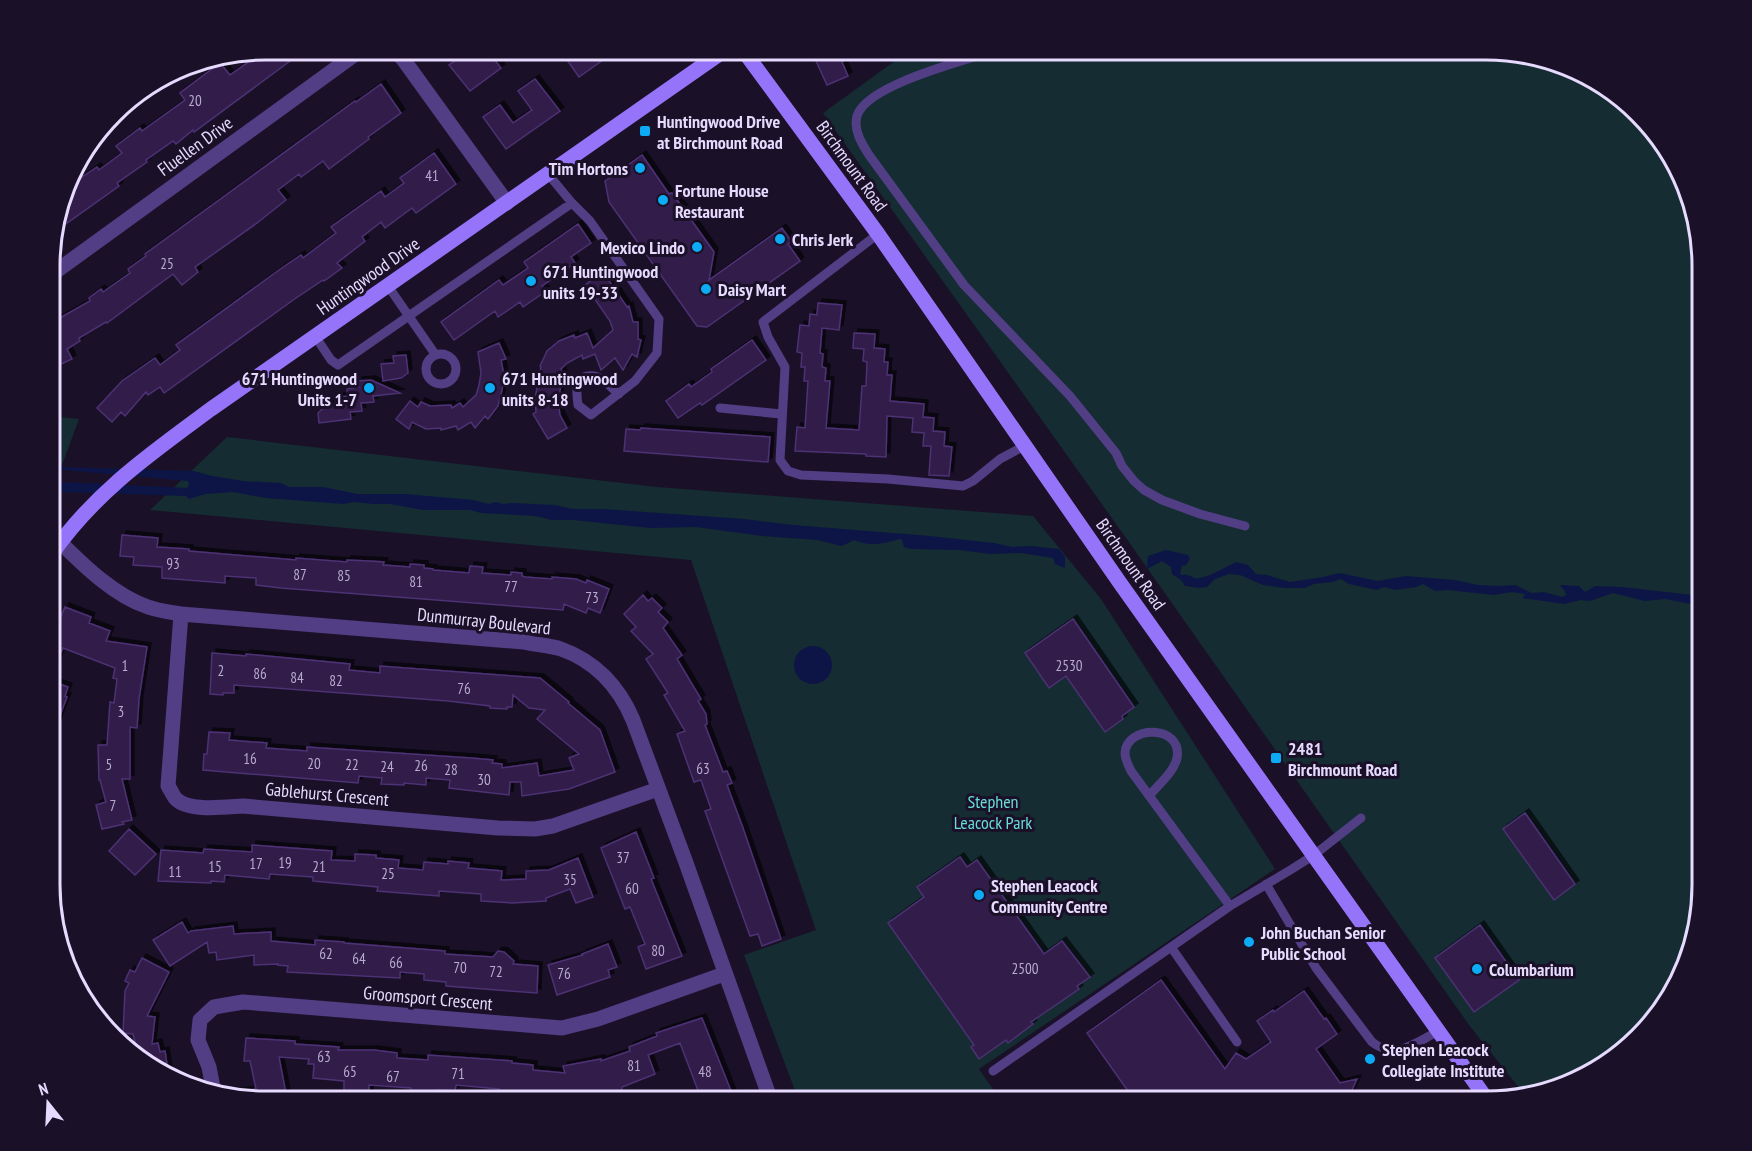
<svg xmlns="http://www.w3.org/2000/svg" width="1752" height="1151" font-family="'PT Sans Narrow',sans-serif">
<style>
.green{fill:#142c32}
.water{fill:#0d1546}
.building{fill:#301e49;stroke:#4d3174;stroke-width:1.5;filter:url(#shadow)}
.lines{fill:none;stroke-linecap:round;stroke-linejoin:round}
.lane{stroke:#513e85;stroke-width:9}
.street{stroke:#513e85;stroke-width:15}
.secondary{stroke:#9674fa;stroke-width:15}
.poi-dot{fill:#0dabf6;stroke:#1a1128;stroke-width:2}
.labels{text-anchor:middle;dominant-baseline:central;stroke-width:6;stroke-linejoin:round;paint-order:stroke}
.number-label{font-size:15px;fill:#b8abd1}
.poi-label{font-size:18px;font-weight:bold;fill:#e6dafe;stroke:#1a1128;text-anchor:start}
.street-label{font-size:18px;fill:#e6dafe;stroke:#1a1128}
.park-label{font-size:18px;fill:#67dcd9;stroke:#1a1128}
.rim{fill:none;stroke:#e6dafe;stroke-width:3}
</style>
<defs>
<filter id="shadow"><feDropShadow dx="4" dy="-4" stdDeviation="0" flood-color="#0009"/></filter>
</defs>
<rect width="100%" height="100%" fill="#1a1128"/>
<path class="green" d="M910,50H1486L1555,61L1606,86L1674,158L1702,252V899L1666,1005L1594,1073L1524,1094L1469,1025L1126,538L823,113Z
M51,416L79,419L51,495Z
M227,437L657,487L1033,516L1101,599L1275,869L979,1069L1001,1101H799L744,955L816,930L691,560L150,510Z"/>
<path class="water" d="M51,462L59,467L194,471L212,476L243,481L281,483L289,487H323L358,494H405L473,500L489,504L496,502L503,504L512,503L555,505L572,509H603L744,519L793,525L930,536L994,543L1012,547L1031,546L1059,549L1065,557V568L1055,564L1053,558L1021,553L990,554L959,550L911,549L904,547L902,540L900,539C881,544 872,547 854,540L842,546L817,540L762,536L696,527L650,528L573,520H552L535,516L481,513L470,510H423L390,504H373L354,502L343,504L266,498L233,492L205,494L189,499L186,496L59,492L51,489V484L63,482L187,488L189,484L188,481L64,470H51Z
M1166,550L1188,555L1190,559L1186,565L1182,566L1180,573L1181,575C1188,574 1189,576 1195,578C1205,580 1227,566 1236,562L1248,565L1256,574L1267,575L1290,582L1323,577L1339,573L1378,581L1405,576L1455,580L1478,585L1499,586L1515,585L1532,593L1544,592L1562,597L1566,595L1565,591L1560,586L1562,585L1579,586L1585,592L1595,586L1622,587L1702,596V606L1665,599L1645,601L1613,593L1590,601L1581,600L1564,604L1530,599H1524L1523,597L1525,594L1512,592L1494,595L1447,590L1435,591L1423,584L1416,587L1395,590L1384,587L1377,590L1349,584L1341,579L1332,582L1314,584L1305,588H1286L1263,585L1240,575L1229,574L1215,579L1207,587L1200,588L1185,586L1181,580L1172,574L1171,567L1162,561L1147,569L1148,556Z
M794 665a19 19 0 1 1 38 0a19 19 0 1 1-38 0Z"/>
<path class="building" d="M266,50H305L194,132L193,130L176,144L173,141L146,160L147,162L117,183L119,186L53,233L61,207L69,201L65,195L72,169L79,179L97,167L99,170L122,153L116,146L140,128L142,131L185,100L180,93L220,63L230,75L251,60L247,53Z
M448,50H487L501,68L470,91L449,65L456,60Z
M560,50H617L579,77Z
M811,50H858L842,62L848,76L827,85Z
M535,79L560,111L506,149L483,117L500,105L513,123L532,110L518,91Z
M381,84L401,113L368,137L369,139L329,169L323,161L301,177L299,174L278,190L286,200L257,223L195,267L198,272L182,285L173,274L107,323L106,322L79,338L80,341L67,349L72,359L57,366L51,354V323L90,301L89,298L101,289L103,292L130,273L128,269L146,256L145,254L355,101L356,102Z
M434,153L456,184L416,213L412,208L385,228L381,222L362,237L365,241L337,263L342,268L324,281L323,280L296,298L164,393L160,387L148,395L146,392L125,416L121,412L112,422L97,408L122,381L155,358L160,365L180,350L176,345L279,270L301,255L303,258L336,233L331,227L381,191L385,197L404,183L400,178Z
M642,155L669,194L672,193L714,252L709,280L782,228L791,241L788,244L800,261L707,327L697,326L609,202L605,181Z
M578,224L591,243L571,257L575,263L542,286L546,291L523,307L520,302L498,317L495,311L454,340L441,322L499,280L503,285L528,268L524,262Z
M603,272L627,307L629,306L633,322H638V339L641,340L637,357L632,354L623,370L615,358L601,370L595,354L583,359L582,355L567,363L561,369L563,375L558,401L560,415L567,428L548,439L533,414L536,412L535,398L541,367L540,366L547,351L559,341L574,335L575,338L587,333L593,348L613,330L610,321L585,285Z
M818,303L842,305L839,330L822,328L820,353L823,354L822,367L826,368L825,381H830L826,428L859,430L862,386H866L867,362L863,361L864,349L853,348L854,333L875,334L874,348L885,349L884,362H888L887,375H892L890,401L924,404L923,417L934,418L933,431L945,432L944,446L952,447L949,476L929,475L931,446H923L924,433L912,432L913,418L887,416L886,457L866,456V454L795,451L797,427L805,428L808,381H804L805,367H801L802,353L797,352L800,325L809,326L810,314L817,315Z
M752,340L766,360L702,405L700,403L678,418L666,401L689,384L691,387L712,372L711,369Z
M499,343L506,359L501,360L504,375L502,390L498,406L488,419L485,416L475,428L471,422L458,430L456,426L441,430V428L426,429L412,422L409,429L396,419L410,401L418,407L421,402L430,406L451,405L452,408L460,403L463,407L476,395L479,385L481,373L478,352Z
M406,355L408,373L401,378L383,381L381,364L394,363L393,356Z
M371,380L400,393L373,396L374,402L361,403L362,411L350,412L351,419L319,423L318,413L327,405L336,404L335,398L348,396L347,389L359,387L358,381Z
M641,428L770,437L768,462L624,451L626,429L640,430Z
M122,535L158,538L157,547L189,549V551L296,560V558L347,562V560L369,561L384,562L383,565L410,567V564L424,565V568L433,569V570L469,573L470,566L483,567L482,573L511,575V572L522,573V576L525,577L552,579V577L576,579L586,583L587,580L609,589L600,613L588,608L586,613L564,604L563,610L281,588L256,585V578L225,576V583L162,578V567L133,565L134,557L120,556Z
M643,595L648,601L652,598L662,608L658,612L668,622L663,628L682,655L677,659L701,699L698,701L706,714L707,724L705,725L723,772L727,771L732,783L727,785L743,828L781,939L762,946L758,934L750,936L705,811L711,809L701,780L694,782L677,734L685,731L664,695L668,693L646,659L653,654L631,631L636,627L624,614Z
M65,607L91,617L89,623L110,631L106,641L147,647L139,699L137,728L130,727V779H122L132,820L122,822L124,824L102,829L96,805L106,802L100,780H99L98,745H107L110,702L114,703L117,679L113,678L115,668L63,648L51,674V641Z
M1073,619L1134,707L1122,716L1123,719L1105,732L1066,676L1049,688L1025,653Z
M212,653L246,656V654L350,664L349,670L380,673V666L540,678L569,702L568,703L600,730L615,772L569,789L522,796L521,782H510L509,795L449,788L450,780L426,778V785L404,783V785L381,784L382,778L359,776L358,783L203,770L204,754H207L209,732L230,733L229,740L267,743L266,748L307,751V747L471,758L493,760L492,763L502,764V768L537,763L539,776L574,770L569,758L579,754L537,719L545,710L529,708L513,695L512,707H507V709L490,708V706L448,701L234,685V693H223V695L210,694Z
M51,681L68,687L65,696L67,697L52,736Z
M1525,813L1575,884L1554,900L1503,829Z
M129,829L156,854L135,875L109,851Z
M636,832L654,878L651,879L682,956L646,969L638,947L645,944L630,907L625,909L601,848Z
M252,845L332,851L331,860L355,861V854L376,855V858L399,860L398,868L423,870L424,862L448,864V861L469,863L468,868L502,871L501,880L526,879V871L549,870L578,858L593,897L576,903L570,889L546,898V901L512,903L481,901V894L439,891V896L377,891L378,887L313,881V877L270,874L269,879L225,875L224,882L211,881V883L158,881L161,850L203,853L204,849L252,852Z
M960,857L967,867L977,860L1044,954L1062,941L1090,977L1077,986L1079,989L1031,1022L1033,1024L1008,1043L1006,1040L979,1059L971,1047L974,1045L888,923L924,897L917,887Z
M182,922L188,933L191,931L233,926L234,934L271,932V941L315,945V940L344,942V943L445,951V954L493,957L498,951L504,952L514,961L513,964L538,966L537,993L446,986V982L424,980V974L400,972V978L287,972L288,966L278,965V964L254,965V955L217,960L216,952L209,953L207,942L170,966L153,940Z
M1480,925L1519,980L1474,1012L1435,958Z
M608,944L617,967L608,970L610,977L557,995L548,965L583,955L582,954Z
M142,958L169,972L147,1016L155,1017L152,1044L158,1043L160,1052L165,1051L168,1071L160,1072L146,1065L139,1057L133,1034L123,1033L125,991L129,983L125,981L130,970L135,972Z
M1161,980L1225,1069L1236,1053L1246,1059L1271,1042L1257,1021L1273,1010L1274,1012L1304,991L1324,1019L1326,1018L1337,1034L1316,1049L1340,1083L1357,1079L1347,1101H1135L1087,1033Z
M702,1018L735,1101H702L680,1043L648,1055L655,1074L622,1087V1090L563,1101L514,1099V1097L499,1095V1089L456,1085L455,1091L437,1090L436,1095L411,1093V1088L369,1085V1100H344V1081L313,1078L314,1064H308L309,1059L279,1057L287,1099L266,1101L230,1096V1094L256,1089L250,1061H244L246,1038L295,1041V1044L339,1047L338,1050H374L397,1053V1058L428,1060V1055L512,1061V1063L533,1065V1070L565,1073L563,1066L601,1059V1061L630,1051L629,1047L657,1036L656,1033Z"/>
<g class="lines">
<path class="lane" d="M997,50C966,60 866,85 857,116C853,130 862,144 869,155L964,285L1070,396L1116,453L1122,466L1134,481L1144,490L1162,500L1200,514L1245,526
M572,203L590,221L659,319L657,353L635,381L591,415L578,405C576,391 574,374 594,376C603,377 612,389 619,394
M878,234L763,322L768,337L785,367L780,460L788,471L801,475L888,479L963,486L973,481L1000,459L1026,445
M388,286L435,354
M315,336L331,360L338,365L572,203L548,174
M426 369a15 15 0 1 1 30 0a15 15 0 1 1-30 0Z
M720,408L781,414
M1150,795C1159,784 1174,772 1177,758C1183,724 1126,725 1125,753C1125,759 1128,765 1131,771L1230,906
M1266,884L1316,968L1372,1042C1396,1061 1416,1042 1439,1031
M1171,947L1237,1042
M993,1071L1230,906L1292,869L1314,855L1361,818"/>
<path class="street" d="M393,50L403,59L507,203
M51,275L361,50
M60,542C84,566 115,596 148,607C159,611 170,612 181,614L524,642C536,645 549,645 561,649C595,661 619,687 633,720L685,860L771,1101
M181,614L168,786C171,790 173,796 176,799C189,812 225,807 243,806L498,828L535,829L553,826L658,789
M214,1093L209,1067L198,1040L200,1020L214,1007L243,1002L562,1028L598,1019L724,974"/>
<path class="secondary" d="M743,50L878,234L1120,583L1488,1101
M51,555C95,492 150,454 211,409L725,50"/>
</g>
<g class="poi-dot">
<rect x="639" y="125" width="12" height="12" rx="3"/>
<circle cx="640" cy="168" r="6"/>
<circle cx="663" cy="200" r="6"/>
<circle cx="780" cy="239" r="6"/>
<circle cx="697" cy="247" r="6"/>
<circle cx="531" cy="281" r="6"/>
<circle cx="706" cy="289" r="6"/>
<circle cx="369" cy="388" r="6"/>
<circle cx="490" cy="388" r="6"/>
<rect x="1270" y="752" width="12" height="12" rx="3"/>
<circle cx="979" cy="895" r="6"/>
<circle cx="1249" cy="942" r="6"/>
<circle cx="1477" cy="969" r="6"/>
<circle cx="1370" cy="1059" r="6"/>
</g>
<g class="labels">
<g class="number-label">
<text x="195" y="100">20</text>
<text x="432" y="175">41</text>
<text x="167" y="263">25</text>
<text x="173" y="563">93</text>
<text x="300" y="574">87</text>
<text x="344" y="575">85</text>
<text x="416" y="581">81</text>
<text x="511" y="586">77</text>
<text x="592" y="597">73</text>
<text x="125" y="665">1</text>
<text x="1069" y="665">2530</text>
<text x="221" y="670">2</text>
<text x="260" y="673">86</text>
<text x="297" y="677">84</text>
<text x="336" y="680">82</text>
<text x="464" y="688">76</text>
<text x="121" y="711">3</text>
<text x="250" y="758">16</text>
<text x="314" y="763">20</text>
<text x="109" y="764">5</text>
<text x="352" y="764">22</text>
<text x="421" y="765">26</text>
<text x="387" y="766">24</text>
<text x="703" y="768">63</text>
<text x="451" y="769">28</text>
<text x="484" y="779">30</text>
<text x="113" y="805">7</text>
<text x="623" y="857">37</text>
<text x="285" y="862">19</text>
<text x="256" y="863">17</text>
<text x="215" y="866">15</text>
<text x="319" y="866">21</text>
<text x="175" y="871">11</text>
<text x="388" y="873">25</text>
<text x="570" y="879">35</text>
<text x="632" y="888">60</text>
<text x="658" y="950">80</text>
<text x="326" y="953">62</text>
<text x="359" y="958">64</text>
<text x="396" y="962">66</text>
<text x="460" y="967">70</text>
<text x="1025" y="968">2500</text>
<text x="496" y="971">72</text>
<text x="564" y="973">76</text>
<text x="324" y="1056">63</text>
<text x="634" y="1065">81</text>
<text x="350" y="1071">65</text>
<text x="705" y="1071">48</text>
<text x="458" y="1073">71</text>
<text x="393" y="1076">67</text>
</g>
<g class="poi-label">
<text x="657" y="121">Huntingwood Drive<tspan x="657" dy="21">at Birchmount Road</tspan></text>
<text x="628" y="168" text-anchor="end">Tim Hortons</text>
<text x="675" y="190">Fortune House<tspan x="675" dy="21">Restaurant</tspan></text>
<text x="792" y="239">Chris Jerk</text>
<text x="685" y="247" text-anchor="end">Mexico Lindo</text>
<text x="543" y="271">671 Huntingwood<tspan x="543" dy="21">units 19-33</tspan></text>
<text x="718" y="289">Daisy Mart</text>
<text x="357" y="378" text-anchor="end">671 Huntingwood<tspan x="357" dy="21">Units 1-7</tspan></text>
<text x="502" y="378">671 Huntingwood<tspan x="502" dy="21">units 8-18</tspan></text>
<text x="1288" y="748">2481<tspan x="1288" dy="21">Birchmount Road</tspan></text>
<text x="991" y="885">Stephen Leacock<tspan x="991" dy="21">Community Centre</tspan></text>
<text x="1261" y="932">John Buchan Senior<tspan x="1261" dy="21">Public School</tspan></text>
<text x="1489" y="969">Columbarium</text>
<text x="1382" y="1049">Stephen Leacock<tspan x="1382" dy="21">Collegiate Institute</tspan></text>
</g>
<g class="street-label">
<text transform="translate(195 146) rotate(-36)">Fluellen Drive</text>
<text transform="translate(852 166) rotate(54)">Birchmount Road</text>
<text transform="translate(368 276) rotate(-35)">Huntingwood Drive</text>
<text transform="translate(1131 564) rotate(55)">Birchmount Road</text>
<text transform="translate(484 621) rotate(6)">Dunmurray Boulevard</text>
<text transform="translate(327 794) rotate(5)">Gablehurst Crescent</text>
<text transform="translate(428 998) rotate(5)">Groomsport Crescent</text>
</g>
<g class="park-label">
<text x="993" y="801">Stephen<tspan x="993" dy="21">Leacock Park</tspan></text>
</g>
</g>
<path d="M0 0H1752V1151H0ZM266 60H1486A206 206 0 0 1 1692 266V885A206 206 0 0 1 1486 1091H266A206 206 0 0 1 60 885V266A206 206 0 0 1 266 60Z" fill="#1a1128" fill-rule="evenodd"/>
<path class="rim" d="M266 60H1486A206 206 0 0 1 1692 266V885A206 206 0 0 1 1486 1091H266A206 206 0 0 1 60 885V266A206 206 0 0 1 266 60Z"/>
<g transform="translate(48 1103) rotate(342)" stroke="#1a1128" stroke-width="4.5" paint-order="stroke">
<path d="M0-4.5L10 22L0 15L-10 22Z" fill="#e6dafe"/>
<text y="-9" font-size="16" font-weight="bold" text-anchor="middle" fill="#e6dafe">N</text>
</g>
</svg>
